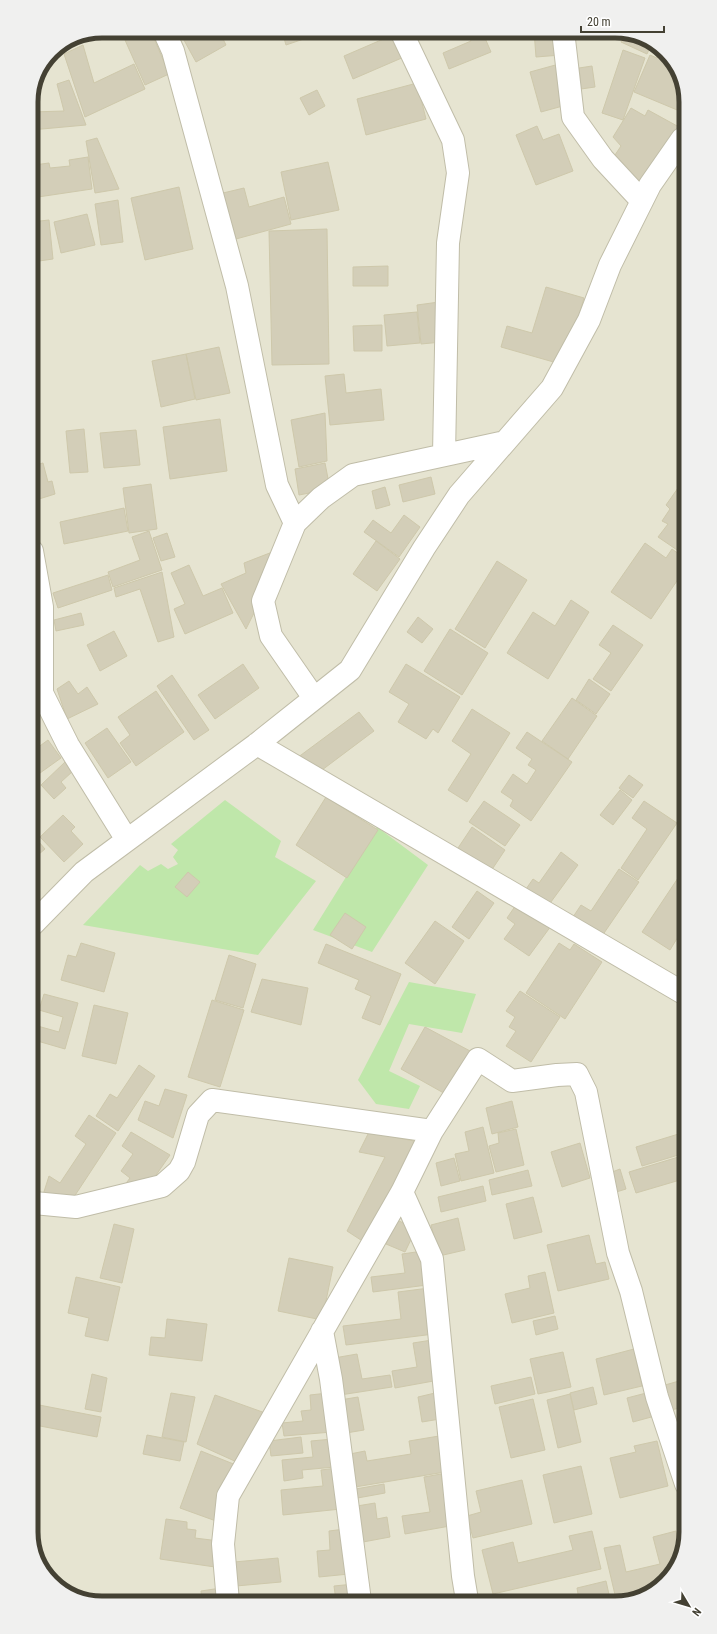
<svg xmlns="http://www.w3.org/2000/svg" width="717" height="1634" font-family="'Roboto Condensed',sans-serif">
<style>
.residential{fill:#e6e4d1}
.green{fill:#bfe7aa}
.building{fill:#d3ceb8;stroke:#cec8ab}
.lines{fill:none;stroke-linecap:round;stroke-linejoin:round}
.minor-casing{stroke:#c0bda8;stroke-width:24}
.minor{stroke:#fff;stroke-width:22}
.rim{fill:none;stroke:#444133;stroke-width:5}
</style>
<rect width="100%" height="100%" fill="#f2f0e3"/>
<path class="residential" d="M102,31H620L658,46L682,79L686,1532L674,1572L638,1599L97,1603L59,1588L35,1555L31,98L52,52L75,36Z"/>
<path class="green" d="M225,800L281,841L275,857L316,881L258,955L83,925L140,865L148,871L161,864L168,869L178,864L173,857L178,850L171,844Z
M377,827L428,865L372,952L313,930Z
M409,982L476,994L462,1033L409,1024L389,1071L420,1086L409,1109L376,1104L358,1080Z"/>
<path class="building" d="M121,31H151L169,74L145,85Z
M179,31H219L226,45L196,62Z
M282,31H327L286,45Z
M409,31H428L412,38Z
M467,31H482L491,52L449,69L443,53L471,41Z
M534,31H559L561,55L536,57Z
M625,33L652,43L647,54L621,42Z
M395,34L404,57L353,79L344,56Z
M80,35L82,42L63,47L62,45L75,36Z
M83,45L94,83L134,64L145,89L85,117L64,54Z
M661,49L682,79V112L634,92L650,55L657,58Z
M623,50L645,58L623,120L602,113Z
M559,64L570,104L541,112L530,72Z
M592,66L595,87L581,89L579,68Z
M69,80L86,125L31,130V112L64,111L57,84Z
M417,83L426,119L366,135L357,99Z
M317,90L325,106L309,115L300,98Z
M631,108L645,116L648,110L679,127L641,195L611,161L621,146L613,137Z
M537,126L543,140L559,134L573,171L536,185L516,135Z
M97,138L119,189L95,193L86,141Z
M88,157L92,189L38,197L34,165L49,163L50,168L70,166L69,160Z
M328,162L339,210L291,220L281,172Z
M31,165H33L36,198H31Z
M179,187L193,249L145,260L131,198Z
M244,188L249,207L284,197L291,224L236,239L223,193Z
M118,200L123,242L101,245L95,204Z
M87,214L95,245L61,253L54,222Z
M49,220L53,259L32,262L31,222Z
M327,229L329,364L272,365L269,231Z
M388,266V286H353V267Z
M546,287L584,298L564,365L501,347L507,326L532,333Z
M439,302L442,342L421,344L417,305Z
M417,312L420,343L387,346L384,315Z
M382,325V351H354L353,326Z
M219,347L230,393L196,400L186,354Z
M186,354L195,399L161,407L152,361Z
M344,374L346,393L381,389L384,420L330,425L325,376Z
M325,413L327,461L299,467L291,420Z
M220,419L227,471L170,479L163,427Z
M84,429L88,472L70,473L66,431Z
M136,430L140,465L104,468L100,433Z
M43,463L48,482L52,481L55,494L39,499L32,466Z
M325,463L330,489L299,495L295,469Z
M431,477L435,494L403,502L399,485Z
M151,484L157,529L129,533L123,488Z
M385,487L390,505L376,509L372,491Z
M678,488L683,492V554L658,537L668,524L662,521L670,509L666,505Z
M124,508L128,531L64,544L60,522Z
M404,515L420,527L399,557L364,532L373,520L391,533Z
M149,531L162,570L113,587L108,572L140,560L132,537Z
M167,533L175,557L161,561L153,538Z
M376,541L400,559L377,591L353,574Z
M645,543L666,558L672,549L683,557V572L651,619L611,592Z
M280,549L267,587L246,629L221,584L246,573L244,563Z
M497,561L527,580L485,648L455,629Z
M189,565L203,596L222,588L233,613L185,634L174,609L185,604L171,573Z
M162,572L174,637L158,642L140,589L116,597L114,588Z
M108,575L112,590L58,608L53,593Z
M571,600L589,612L548,679L507,653L533,612L555,626Z
M81,613L84,625L56,631L54,620Z
M418,617L433,629L422,643L407,632Z
M613,625L643,645L611,691L593,679L611,653L599,645Z
M450,629L488,653L462,695L424,671Z
M114,631L127,656L100,671L87,645Z
M243,664L259,688L215,719L198,695Z
M406,664L460,697L438,733L433,729L426,739L398,722L409,704L389,692Z
M172,675L209,730L194,740L157,686Z
M589,679L610,694L596,714L576,700Z
M69,681L78,694L87,687L98,704L67,719L57,689Z
M156,691L184,732L136,766L120,743L130,735L118,717Z
M572,698L597,716L568,759L542,741Z
M472,709L510,733L467,802L448,790L471,754L452,741Z
M359,712L374,731L318,773L297,758Z
M107,728L131,762L108,778L85,743Z
M527,732L572,762L531,821L510,806L513,800L501,792L513,774L527,784L536,770L528,765L532,759L516,748Z
M48,740L61,758L33,778V751Z
M65,762L73,771L61,782L66,788L54,799L41,785Z
M629,775L643,785L633,798L619,788Z
M620,790L632,800L613,825L600,815Z
M326,797L378,830L347,878L296,845Z
M484,801L520,825L505,846L469,822Z
M644,801L677,823L638,880L621,868L647,829L632,818Z
M63,815L75,827L71,831L83,844L64,862L40,837Z
M472,827L505,850L491,871L458,848Z
M33,835L45,849L33,859Z
M561,852L578,865L548,906L526,889L533,879L539,883Z
M619,869L639,882L602,936L573,917L581,905L591,911Z
M684,869V927L670,950L642,932Z
M188,872L200,882L187,897L175,887Z
M477,891L494,903L469,939L452,927Z
M518,902L551,926L529,956L504,939L515,924L507,918Z
M345,913L366,927L352,949L330,935Z
M435,921L464,941L435,984L405,963Z
M81,943L115,953L104,992L61,980L68,955L76,957Z
M559,943L570,950L574,944L602,962L565,1019L526,993Z
M326,944L401,974L380,1025L362,1018L371,996L355,989L359,980L318,963Z
M229,955L256,964L243,1008L215,1000Z
M262,979L308,988L301,1025L251,1012Z
M520,991L560,1017L531,1062L506,1046L516,1031L509,1027L515,1017L506,1011Z
M44,994L78,1003L65,1049L34,1040V1025L59,1032L63,1017L39,1010Z
M212,1000L244,1010L220,1087L188,1077Z
M94,1005L128,1013L116,1064L82,1056Z
M425,1027L472,1052L449,1096L401,1069Z
M139,1065L155,1076L118,1131L96,1116L110,1094L117,1098Z
M165,1089L187,1095L173,1138L138,1120L145,1101L159,1106Z
M512,1101L518,1127L492,1134L486,1108Z
M89,1115L116,1133L70,1203L42,1198L49,1176L60,1183L86,1144L75,1136Z
M483,1127L494,1173L461,1181L455,1154L469,1151L465,1132Z
M516,1129L524,1165L496,1172L489,1146L499,1143L498,1133Z
M131,1132L170,1155L154,1178L121,1190L130,1178L121,1171L133,1154L122,1146Z
M369,1132L419,1142L367,1244L347,1231L385,1157L359,1152Z
M685,1132V1153L642,1166L636,1147Z
M580,1143L590,1178L562,1187L551,1152Z
M685,1155V1194L680,1180L636,1193L629,1172Z
M454,1158L460,1181L441,1186L436,1163Z
M620,1169L626,1189L613,1193L607,1174Z
M528,1170L532,1186L492,1195L489,1180Z
M483,1186L486,1201L441,1212L438,1197Z
M533,1197L542,1232L514,1239L506,1204Z
M458,1218L465,1250L439,1256L431,1225Z
M397,1220L416,1229L405,1252L386,1244Z
M114,1224L134,1229L122,1283L100,1278Z
M589,1235L596,1264L605,1262L609,1279L558,1291L547,1245Z
M423,1251L427,1285L373,1292L371,1277L405,1273L402,1254Z
M289,1258L333,1267L322,1320L278,1311Z
M545,1272L554,1313L512,1323L505,1294L530,1288L528,1276Z
M76,1277L120,1287L108,1341L85,1336L89,1318L68,1313Z
M429,1288L434,1334L346,1345L343,1326L401,1319L398,1292Z
M555,1316L558,1329L536,1335L533,1321Z
M167,1319L207,1324L202,1361L149,1355L151,1337L165,1338Z
M432,1340L439,1380L395,1388L392,1371L417,1367L413,1343Z
M634,1349L642,1386L604,1395L596,1359Z
M563,1352L571,1387L538,1394L530,1359Z
M357,1354L362,1379L390,1375L392,1387L340,1395L334,1358Z
M92,1374L107,1378L101,1412L85,1409Z
M531,1377L535,1394L495,1404L491,1386Z
M679,1381L684,1407L671,1410L665,1385Z
M593,1387L597,1404L574,1410L570,1393Z
M650,1392L655,1416L633,1422L627,1398Z
M171,1393L195,1397L186,1442L162,1437Z
M328,1393L332,1432L284,1436L282,1423L303,1421L301,1411L311,1410L310,1395Z
M435,1393L440,1419L422,1422L418,1397Z
M570,1394L581,1442L558,1448L547,1400Z
M215,1395L268,1414L239,1463L197,1444Z
M358,1397L364,1430L346,1433L340,1400Z
M533,1399L545,1450L511,1458L499,1407Z
M34,1404L101,1417L97,1437L35,1425Z
M147,1435L184,1442L180,1461L143,1454Z
M439,1436L445,1472L355,1487L350,1454L365,1451L367,1461L411,1454L409,1441Z
M301,1437L303,1453L271,1456L269,1441Z
M333,1439L335,1467L302,1470L303,1478L284,1481L282,1460L313,1457L311,1441Z
M657,1441L668,1486L620,1498L610,1458L636,1452L634,1446Z
M201,1451L236,1465L216,1521L180,1508Z
M581,1466L592,1514L554,1523L543,1475Z
M337,1468L341,1509L283,1515L281,1490L323,1486L321,1470Z
M441,1474L450,1526L405,1534L402,1516L430,1512L424,1477Z
M522,1480L532,1524L473,1538L467,1516L481,1512L476,1491Z
M384,1484L385,1493L352,1499L350,1490Z
M375,1503L377,1519L387,1517L390,1537L363,1542L357,1506Z
M166,1519L187,1522V1529L196,1530L195,1538L219,1541L215,1567L160,1559Z
M345,1529L349,1574L319,1577L317,1551L330,1550L329,1531Z
M592,1531L601,1569L493,1594L482,1550L513,1542L518,1563L573,1550L569,1536Z
M676,1531L680,1551L674,1572L640,1598L616,1599L604,1548L620,1545L626,1572L660,1564L653,1537Z
M278,1558L281,1582L236,1586L234,1562Z
M606,1581L610,1599L579,1600L577,1588Z
M354,1584L356,1601H336L334,1586Z
M221,1588L223,1602H202L201,1591Z
M528,1597V1600H515Z"/>
<g class="lines">
<g class="minor-casing">
<path id="minor" d="M164,31L173,51L237,286L277,485L295,523
M401,31L453,140L458,173L448,243L444,455
M563,31L573,117L603,159L642,201
M32,551L42,607V693L68,745L127,840
M314,698L271,636L263,601L295,523L321,498L353,475L505,442
M257,744L685,994
M33,924L84,872L257,744L350,670L424,548L459,495L552,388L589,320L610,265L650,185L682,139
M402,1192L432,1259L463,1576L467,1600
M34,1203L76,1207L162,1186L179,1171L184,1162L198,1115L212,1100L432,1131
M322,1331L331,1379L360,1601
M228,1602L223,1544L228,1496L402,1192L432,1131L478,1059L512,1081L557,1075L577,1074L586,1092L618,1253L631,1291L657,1397L686,1484"/>
</g>
<use href="#minor" class="minor"/>
</g>
<path d="M0 0H717V1634H0ZM102 38H615A64 64 0 0 1 679 102V1532A64 64 0 0 1 615 1596H102A64 64 0 0 1 38 1532V102A64 64 0 0 1 102 38Z" fill="#f0f0ef" fill-rule="evenodd"/>
<path class="rim" d="M102 38H615A64 64 0 0 1 679 102V1532A64 64 0 0 1 615 1596H102A64 64 0 0 1 38 1532V102A64 64 0 0 1 102 38Z"/>
<g transform="translate(689 1606) rotate(128)" stroke="#ffffff" stroke-width="3" paint-order="stroke">
<path d="M0-3L7 15L0 10L-7 15Z" fill="#444133"/>
<text y="-6" font-size="11" font-weight="bold" text-anchor="middle" fill="#444133">N</text>
</g>
<path d="M581 26v6h83v-6" fill="none" stroke="#444133" stroke-width="2"/>
<text x="587" y="26" font-size="12" fill="#444133" stroke="#ffffff" stroke-width="3" paint-order="stroke">20 m</text>
</svg>
